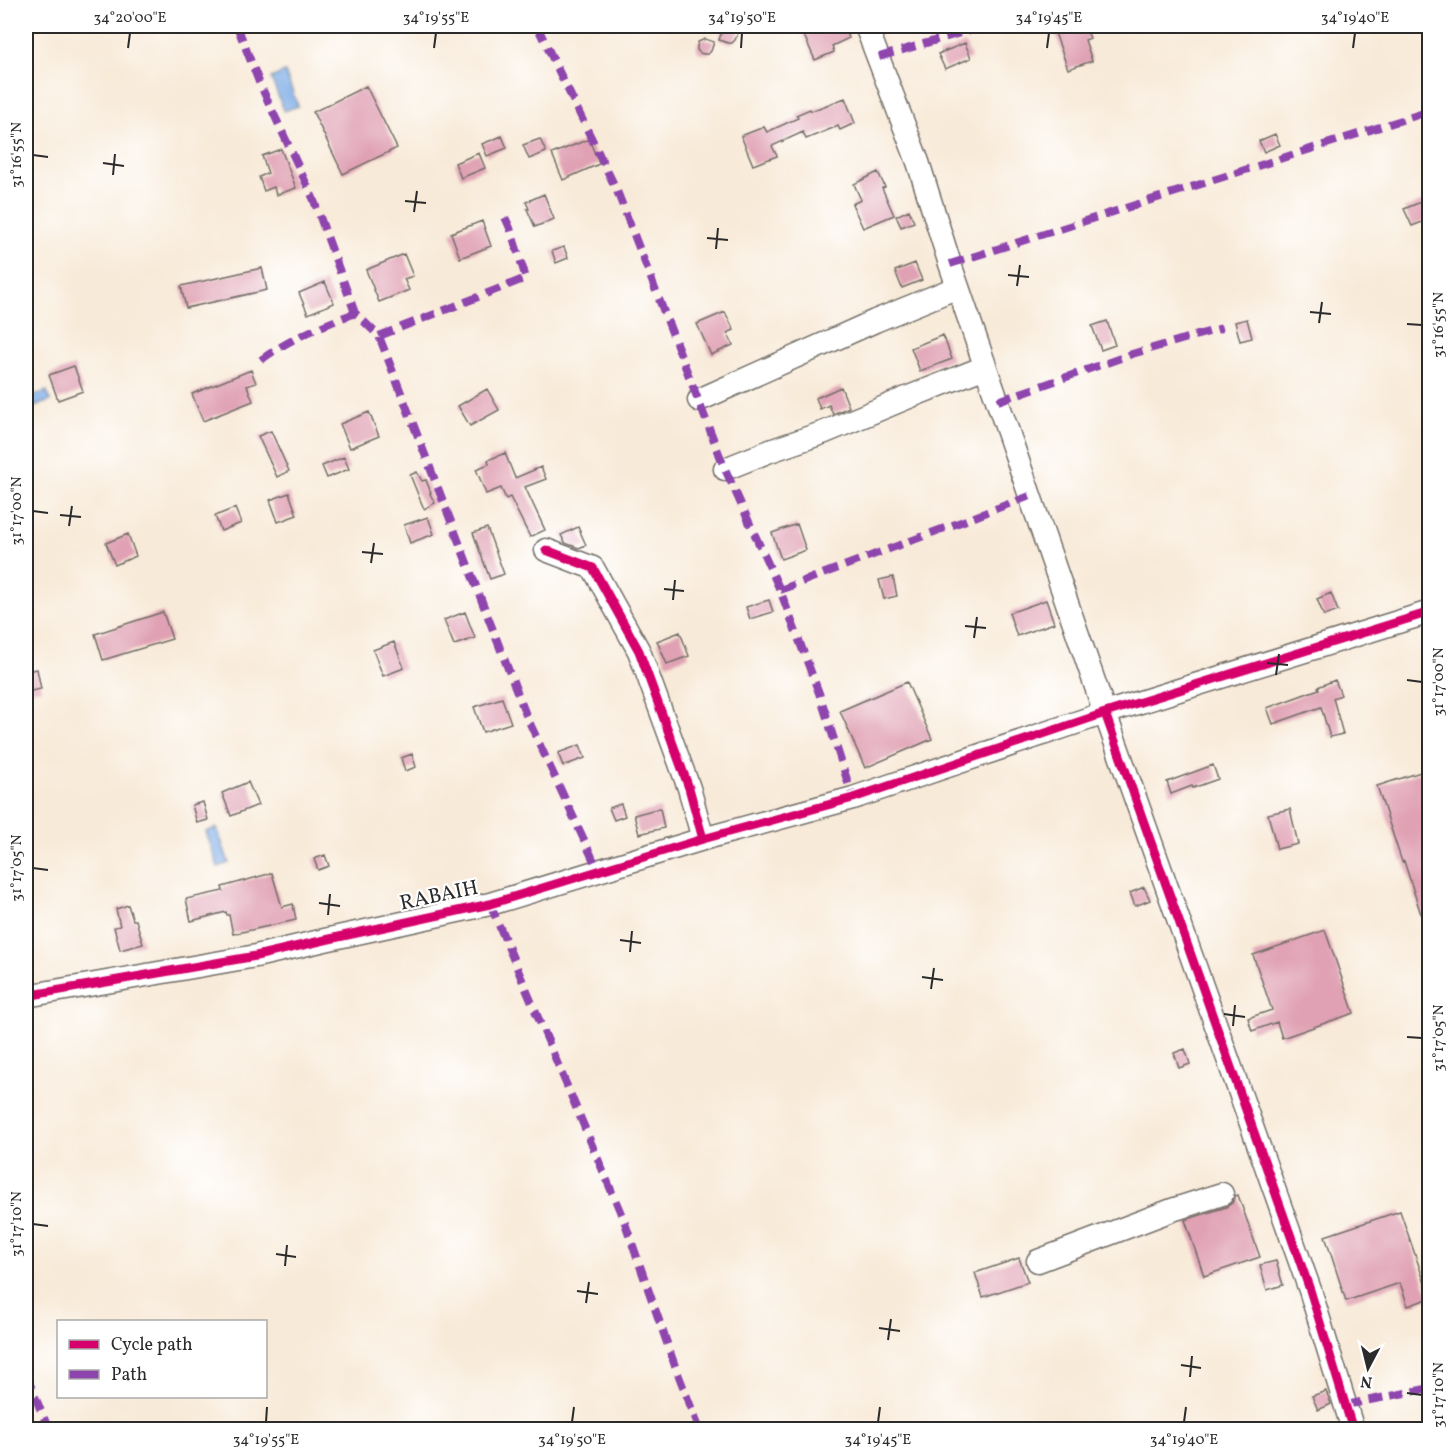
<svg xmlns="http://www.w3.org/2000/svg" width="1455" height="1455" font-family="Vollkorn,serif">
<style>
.water{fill:#7bace6;stroke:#536c88;stroke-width:1.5}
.building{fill:#e0a1b4}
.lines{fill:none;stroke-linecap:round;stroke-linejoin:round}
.minor-casing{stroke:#736e68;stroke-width:25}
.minor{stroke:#fff;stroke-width:22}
.quiet{stroke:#8e44ad;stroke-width:8;stroke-dasharray:15 8;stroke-linecap:butt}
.cycleway-casing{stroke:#fff;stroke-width:13}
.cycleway{stroke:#d6006c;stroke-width:9}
.ticks{fill:none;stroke:#2b2b2b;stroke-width:2}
.labels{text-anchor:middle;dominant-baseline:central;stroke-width:4.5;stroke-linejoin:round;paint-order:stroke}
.street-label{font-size:21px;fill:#2b2b2b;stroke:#fff}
.neatline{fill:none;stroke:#2b2b2b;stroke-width:2}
.ticks-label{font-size:15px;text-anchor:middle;fill:#2b2b2b}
</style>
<rect width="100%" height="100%" fill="#fff"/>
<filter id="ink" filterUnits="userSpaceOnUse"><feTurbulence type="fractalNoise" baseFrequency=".0167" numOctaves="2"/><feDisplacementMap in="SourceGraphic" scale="12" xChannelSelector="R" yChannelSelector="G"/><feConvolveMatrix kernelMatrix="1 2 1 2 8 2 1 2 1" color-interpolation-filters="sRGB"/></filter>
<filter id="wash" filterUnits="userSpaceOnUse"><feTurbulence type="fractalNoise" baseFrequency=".008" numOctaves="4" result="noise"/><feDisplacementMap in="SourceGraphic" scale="24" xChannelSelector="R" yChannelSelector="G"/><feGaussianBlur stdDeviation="1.35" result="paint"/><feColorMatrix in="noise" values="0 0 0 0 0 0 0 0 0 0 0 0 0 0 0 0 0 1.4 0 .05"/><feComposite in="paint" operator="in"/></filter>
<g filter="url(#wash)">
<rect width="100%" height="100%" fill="#f8ead8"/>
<path class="water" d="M285,72L298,106L284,111L271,78Z
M47,391L50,401L28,409L26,399Z
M217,828L229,863L218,867L206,832Z"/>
<g id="blocks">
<path class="building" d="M815,26H844L849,38L832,46L834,52L815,60L802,31Z
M1066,26H1085L1090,38L1085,40L1092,61L1068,69L1054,30Z
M729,28L739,31L735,40L732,43H728L719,40L722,31Z
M705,39L714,42L711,51L708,54H704L700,53L697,50V46L698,42Z
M965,43L971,58L945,69L938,54Z
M366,86L397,148L343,174L313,112Z
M845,98L855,123L840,130L838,126L806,139L803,132L772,146L777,156L753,165L741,136L764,127L767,132L798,118L796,115L810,109L811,111Z
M1275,134L1280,145L1264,152L1259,141Z
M502,136L507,148L487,156L482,144Z
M540,139L546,152L529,159L523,145Z
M589,139L599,164L563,180L552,154Z
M281,149L296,188L276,195L274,187L264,191L259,177L268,173L262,156Z
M479,153L485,168L461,178L455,163Z
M878,172L885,187L882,188L894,215L863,228L852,204L861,200L854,184Z
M544,194L554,219L535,227L527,209H529L526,202Z
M1423,201L1430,219L1412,226L1404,209Z
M909,210L914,222L901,227L896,216Z
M482,221L491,246L460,258L451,233Z
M564,247L568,258L556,263L552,251Z
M404,254L413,276L404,279L409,290L379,302L366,270Z
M915,263L922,280L902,288L895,271Z
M262,268L267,290L186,308L181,286Z
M325,282L334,303L308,314L299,293Z
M725,312L734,330L727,333L733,345L711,355L697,324Z
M1247,319L1252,338L1240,341L1235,322Z
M1107,321L1115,345L1101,350L1092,326Z
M943,335L952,359L920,371L911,348Z
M74,366L83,391L58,400L49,375Z
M251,370L256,383L247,386L253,401L203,421L192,394Z
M841,387L849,407L833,414L829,405L820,409L816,398Z
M487,389L499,410L470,426L458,406Z
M369,412L379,436L350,448L340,424Z
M271,431L289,471L277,477L258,436Z
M505,453L515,478L541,467L546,479L525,487L545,530L530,537L510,497L506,499L501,488L486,494L476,469L489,464L488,460Z
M344,457L349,469L327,478L322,466Z
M417,472L422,481L426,480L431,493L430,494L435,503L424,509L410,475Z
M289,493L297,515L278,522L270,500Z
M235,508L241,523L221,531L215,516Z
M428,517L434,534L410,543L404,525Z
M797,524L806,550L781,559L772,533Z
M578,527L586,545L579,548L565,543L561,535Z
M487,528L504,574L490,579L473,533Z
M128,534L136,556L115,565L106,543Z
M893,577L897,596L884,599L879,580Z
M1331,593L1338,611L1324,616L1317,599Z
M769,600L773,612L750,619L746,607Z
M1046,600L1054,623L1017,636L1009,613Z
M163,612L172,639L103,660L95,634Z
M465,612L475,638L454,645L444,620Z
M680,632L689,656L667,664L657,641Z
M394,642L404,668L383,676L373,650Z
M37,669L41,689L26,692V671Z
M1335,680L1341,695L1333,698L1343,734L1330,737L1321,707L1273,724L1267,708L1319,689L1318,687Z
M907,682L932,739L865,768L840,711Z
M502,698L511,723L483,732L474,707Z
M580,745L585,758L563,766L558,753Z
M412,754L416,767L405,771L401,758Z
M1213,765L1218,779L1193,788L1192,786L1171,794L1167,782Z
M1430,769V932L1427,933L1404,861L1402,862L1377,786Z
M248,782L258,805L231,816L222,793Z
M203,802L208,820L197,823L192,805Z
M621,804L625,816L614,820L609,808Z
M660,808L664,828L639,834L634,815Z
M1290,809L1298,844L1277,849L1268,814Z
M325,855L329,866L318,870L314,859Z
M272,873L282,907L293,904L296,920L233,934L229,915H227L226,912L191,921L186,899L223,891L222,887Z
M1144,887L1150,900L1135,906L1130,893Z
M128,905L133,920H136L143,944L120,950L114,927L120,926L116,909Z
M1325,930L1354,1013L1282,1038L1277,1022L1252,1031L1248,1018L1272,1010L1253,955Z
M1185,1049L1190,1064L1179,1068L1174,1053Z
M1238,1195L1260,1257L1204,1276L1185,1220L1226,1207L1232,1203L1235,1196Z
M1400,1211L1430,1298L1408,1306L1400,1283L1346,1301L1325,1236Z
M1019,1258L1028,1282L983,1297L975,1273Z
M1276,1261L1283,1285L1267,1290L1260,1265Z
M1326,1391L1331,1404L1318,1410L1312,1396Z"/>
</g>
</g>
<g filter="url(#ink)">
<use href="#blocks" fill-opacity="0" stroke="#736e68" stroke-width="1.5"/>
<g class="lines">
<g class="minor-casing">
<path id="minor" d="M866,26L918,162L950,264L1105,713L1310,1290L1353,1430
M699,400L875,321L958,287
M725,469L770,451L825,432L904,399L985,367
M546,550L593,568L639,651L689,788L703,839
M26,996L256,956L329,939L490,904L703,839L853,798L1105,713L1430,612
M1038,1261L1172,1210L1222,1194"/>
</g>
<use href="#minor" class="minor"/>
<path class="quiet" d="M237,26L259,82L313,198L355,313L379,336L526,715L598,870
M537,26L617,191L725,469L780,590L819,693L853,798
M879,57L984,26
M950,264L1430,111
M379,336L526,278L510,228L504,215
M261,360C289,339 323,325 355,313
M998,401L1132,354L1222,328
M780,590L1030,496
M490,904L625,1223L675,1366L700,1430
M26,1375L49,1430
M1346,1405L1430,1388"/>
<g class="cycleway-casing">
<path id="cycleway" d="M546,550L593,568L639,651L689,788L703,839
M1105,713L1310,1290L1353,1430
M26,996L256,956L329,939L490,904L703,839L853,798L1105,713L1430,612"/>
</g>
<use href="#cycleway" class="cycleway"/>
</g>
</g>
<path class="ticks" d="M128,48L130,33M434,48L436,33M741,48L742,33M1047,48L1049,33M1353,48L1355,33M33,155L48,157M103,163L124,166M113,175L115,154M405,201L426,203M414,212L417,191M707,238L728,240M716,249L718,228M1008,275L1029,277M1017,286L1020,265M1310,312L1331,314M1319,323L1322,302M1407,324L1422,325M33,511L48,513M60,515L81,517M69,526L72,506M362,552L383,554M371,563L374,543M664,589L684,591M673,600L675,580M965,626L986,628M974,638L977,617M1267,663L1288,665M1276,675L1279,654M1407,680L1422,682M33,868L48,870M319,903L340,906M328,915L330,894M620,940L641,943M630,952L632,931M922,977L943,980M931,989L934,968M1224,1014L1245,1017M1233,1026L1235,1005M1407,1037L1422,1038M33,1224L48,1226M276,1254L296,1257M285,1266L287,1245M577,1291L598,1294M586,1303L589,1282M879,1328L900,1331M888,1340L891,1319M1181,1365L1201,1368M1190,1377L1192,1356M1407,1393L1422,1395M266,1422L267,1407M572,1422L574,1407M878,1422L880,1407M1184,1422L1186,1407"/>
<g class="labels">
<g class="street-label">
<text transform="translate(439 896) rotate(-12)">RABAIH</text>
</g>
</g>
<rect width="1455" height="1455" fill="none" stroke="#fff" stroke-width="66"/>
<rect x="57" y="1320" width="210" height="78" fill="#ffffff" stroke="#aaaaaa" stroke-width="1.5"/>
<rect x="69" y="1340" width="30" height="9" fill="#d6006c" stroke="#aaaaaa" stroke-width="1.5"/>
<text x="111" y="1350" font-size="18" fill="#2b2b2b">Cycle path</text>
<rect x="69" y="1370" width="30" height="9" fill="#8e44ad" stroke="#aaaaaa" stroke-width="1.5"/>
<text x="111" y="1380" font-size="18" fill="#2b2b2b">Path</text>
<g transform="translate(1368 1368) rotate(187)" stroke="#ffffff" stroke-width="4.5" paint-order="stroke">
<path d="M0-4.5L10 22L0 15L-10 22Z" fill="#2b2b2b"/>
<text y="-9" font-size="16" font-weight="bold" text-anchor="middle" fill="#2b2b2b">N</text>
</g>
<rect x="33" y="33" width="1389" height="1389" class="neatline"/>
<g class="ticks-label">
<text x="130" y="22">34°20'00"E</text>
<text x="436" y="22">34°19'55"E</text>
<text x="742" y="22">34°19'50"E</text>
<text x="1049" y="22">34°19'45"E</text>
<text x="1355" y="22">34°19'40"E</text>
<text transform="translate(16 155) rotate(-90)" y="5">31°16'55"N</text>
<text transform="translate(1438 325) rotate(-90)" y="5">31°16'55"N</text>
<text transform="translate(16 511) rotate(-90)" y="5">31°17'00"N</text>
<text transform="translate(1438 682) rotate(-90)" y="5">31°17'00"N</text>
<text transform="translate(16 868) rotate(-90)" y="5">31°17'05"N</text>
<text transform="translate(1438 1038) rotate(-90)" y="5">31°17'05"N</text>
<text transform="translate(16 1224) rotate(-90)" y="5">31°17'10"N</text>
<text transform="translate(1438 1395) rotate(-90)" y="5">31°17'10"N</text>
<text x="266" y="1444">34°19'55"E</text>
<text x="572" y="1444">34°19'50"E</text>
<text x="878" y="1444">34°19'45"E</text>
<text x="1184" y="1444">34°19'40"E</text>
</g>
</svg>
